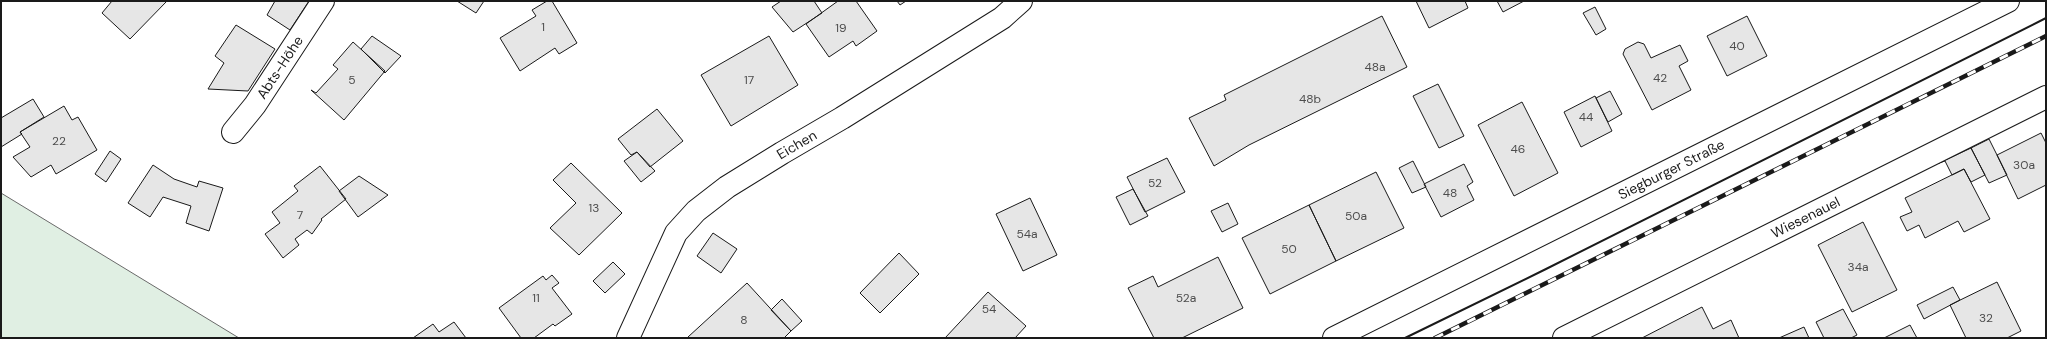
<svg xmlns="http://www.w3.org/2000/svg" width="2047" height="339" font-family="'DM Sans',sans-serif">
<style>
.green{fill:#e0efe3;stroke:#6a6a6a}
.building{fill:#e6e6e6;stroke:#1a1a1a}
.lines{fill:none;stroke-linecap:round;stroke-linejoin:round}
.street-casing{stroke:#1a1a1a;stroke-width:24}
.primary-casing{stroke:#1a1a1a;stroke-width:24}
.street{stroke:#fff;stroke-width:22}
.primary{stroke:#fff;stroke-width:22}
.rail-casing{stroke:#1a1a1a;stroke-width:4.5}
.rail{stroke:#fff;stroke-width:3;stroke-dasharray:9;stroke-linecap:butt}
.wall{stroke:#1a1a1a;stroke-width:2}
.labels{text-anchor:middle;dominant-baseline:central;stroke-width:3;stroke-linejoin:round;paint-order:stroke}
.number-label{font-size:12px;fill:#4d4d4d}
.street-label{font-size:14px;fill:#1a1a1a;stroke:#fff}
</style>
<rect width="100%" height="100%" fill="#fff"/>
<path class="green" d="M1,193L239,338H1Z"/>
<path class="building" d="M112,1H167L130,39L102,13Z
M275,1H309L290,30L267,15Z
M457,1H484L476,13Z
M547,1H552L577,43L559,54L555,48L520,71L500,38L536,16L532,10Z
M781,1H814L822,13L793,32L772,7Z
M838,1H856L877,31L856,46L853,41L829,57L806,24Z
M897,1H906L900,5Z
M1416,1H1465L1468,8L1429,28Z
M1497,1H1524L1503,12Z
M1595,7L1606,29L1596,35L1583,13Z
M1382,16L1407,67L1249,145L1214,166L1189,118L1226,100L1224,95Z
M1747,16L1767,56L1727,76L1707,36Z
M236,25L275,49L248,91L208,89L224,63L215,56Z
M372,36L401,56L385,73L361,49Z
M769,36L798,85L731,126L701,75Z
M353,42L385,71L344,120L311,90L316,93L338,69L333,65Z
M1638,42L1644,44L1651,58L1680,45L1688,61L1679,66L1691,90L1652,110L1623,54L1625,49Z
M1438,84L1464,136L1439,148L1413,96Z
M1610,91L1622,114L1608,122L1596,98Z
M1595,96L1612,131L1581,147L1564,112Z
M33,99L44,117L20,132L22,134L1,147V118Z
M1522,102L1558,173L1514,196L1478,125Z
M64,106L72,120L78,117L97,150L56,174L51,165L31,177L13,157L30,147L20,132Z
M657,109L683,141L650,167L637,152L631,155L618,139Z
M2041,133L2046,143V185L2018,199L1997,155Z
M1989,139L2007,175L1989,183L1971,148Z
M1971,148L1985,175L1971,182L1964,169L1952,175L1945,161L1939,163Z
M110,151L121,159L106,182L95,174Z
M637,152L655,171L641,182L624,161Z
M1167,158L1185,192L1145,212L1127,177Z
M1413,161L1426,187L1412,193L1399,168Z
M571,163L622,213L579,255L550,228L576,203L553,180Z
M1464,164L1473,182L1467,186L1474,200L1441,217L1424,184Z
M153,165L174,179L197,187L199,181L223,188L209,231L186,223L191,206L163,197L150,217L128,203Z
M320,166L346,199L321,219L322,220L312,234L307,230L295,239L299,245L283,258L265,234L280,223L272,212L298,191L294,186Z
M1964,169L1990,219L1964,232L1958,221L1925,238L1919,225L1907,231L1900,217L1912,212L1905,198Z
M1376,172L1404,228L1336,261L1309,205Z
M359,176L388,195L358,217L339,191Z
M1133,189L1148,216L1130,225L1116,197Z
M1030,198L1057,255L1023,271L996,214Z
M1228,203L1238,224L1222,232L1211,211Z
M1309,205L1336,261L1270,294L1242,238Z
M1863,222L1897,290L1852,312L1818,245Z
M713,233L737,249L721,273L697,256Z
M899,253L919,274L880,313L860,293Z
M1218,257L1243,308L1182,338H1154L1128,288L1153,276L1158,287Z
M613,262L625,274L605,293L593,281Z
M552,275L559,283L552,288L572,314L555,326L553,324L534,338H521L499,308L543,276L546,280Z
M1997,282L2021,331L2007,338H1966L1950,305Z
M747,283L791,331L784,338H689L688,337Z
M1953,287L1960,300L1924,319L1917,305Z
M988,292L1026,326L1015,338H945Z
M782,299L802,321L791,331L771,310Z
M1702,307L1713,329L1731,320L1739,338H1642Z
M1843,309L1857,335L1851,338H1824L1816,322Z
M454,322L466,338H413L433,324L439,332Z
M1910,325L1917,338H1884Z
M1804,327L1809,338H1779Z"/>
<g class="lines">
<g class="street-casing">
<g id="street">
<path id="s1" d="M233,132L255,105L323,1"/>
<path id="s2" d="M628,338L676,233L696,211L727,187L782,153L842,118L1002,18L1021,1"/>
<path id="s3" d="M1564,338L2046,97"/>
</g>
</g>
<g class="primary-casing">
<g id="primary">
<path id="s4" d="M1334,338L2008,1"/>
</g>
</g>
<use href="#street" class="street"/>
<use href="#primary" class="primary"/>
<g class="rail-casing">
<path id="rail" d="M1435,338L2046,36"/>
</g>
<use href="#rail" class="rail"/>
<path class="wall" d="M1405,338L1546,269L2046,18"/>
</g>
<g class="labels">
<g class="number-label">
<text x="543" y="27">1</text>
<text x="841" y="28">19</text>
<text x="1737" y="46">40</text>
<text x="1375" y="67">48a</text>
<text x="1660" y="78">42</text>
<text x="352" y="80">5</text>
<text x="749" y="80">17</text>
<text x="1310" y="99">48b</text>
<text x="1586" y="117">44</text>
<text x="59" y="141">22</text>
<text x="1518" y="149">46</text>
<text x="2024" y="165">30a</text>
<text x="1155" y="183">52</text>
<text x="1450" y="193">48</text>
<text x="594" y="208">13</text>
<text x="300" y="215">7</text>
<text x="1356" y="216">50a</text>
<text x="1027" y="234">54a</text>
<text x="1289" y="249">50</text>
<text x="1858" y="267">34a</text>
<text x="536" y="298">11</text>
<text x="1186" y="298">52a</text>
<text x="989" y="309">54</text>
<text x="1986" y="318">32</text>
<text x="744" y="320">8</text>
</g>
<g class="street-label">
<text stroke="none"><textPath href="#s1" startOffset="80">Abts-Höhe</textPath></text>
<text stroke="none"><textPath href="#s2" startOffset="266">Eichen</textPath></text>
<text stroke="none"><textPath href="#s4" startOffset="377">Siegburger Straße</textPath></text>
<text stroke="none"><textPath href="#s3" startOffset="270">Wiesenauel</textPath></text>
</g>
</g>
<rect width="2047" height="339" fill="none" stroke="#1a1a1a" stroke-width="4"/>
</svg>
